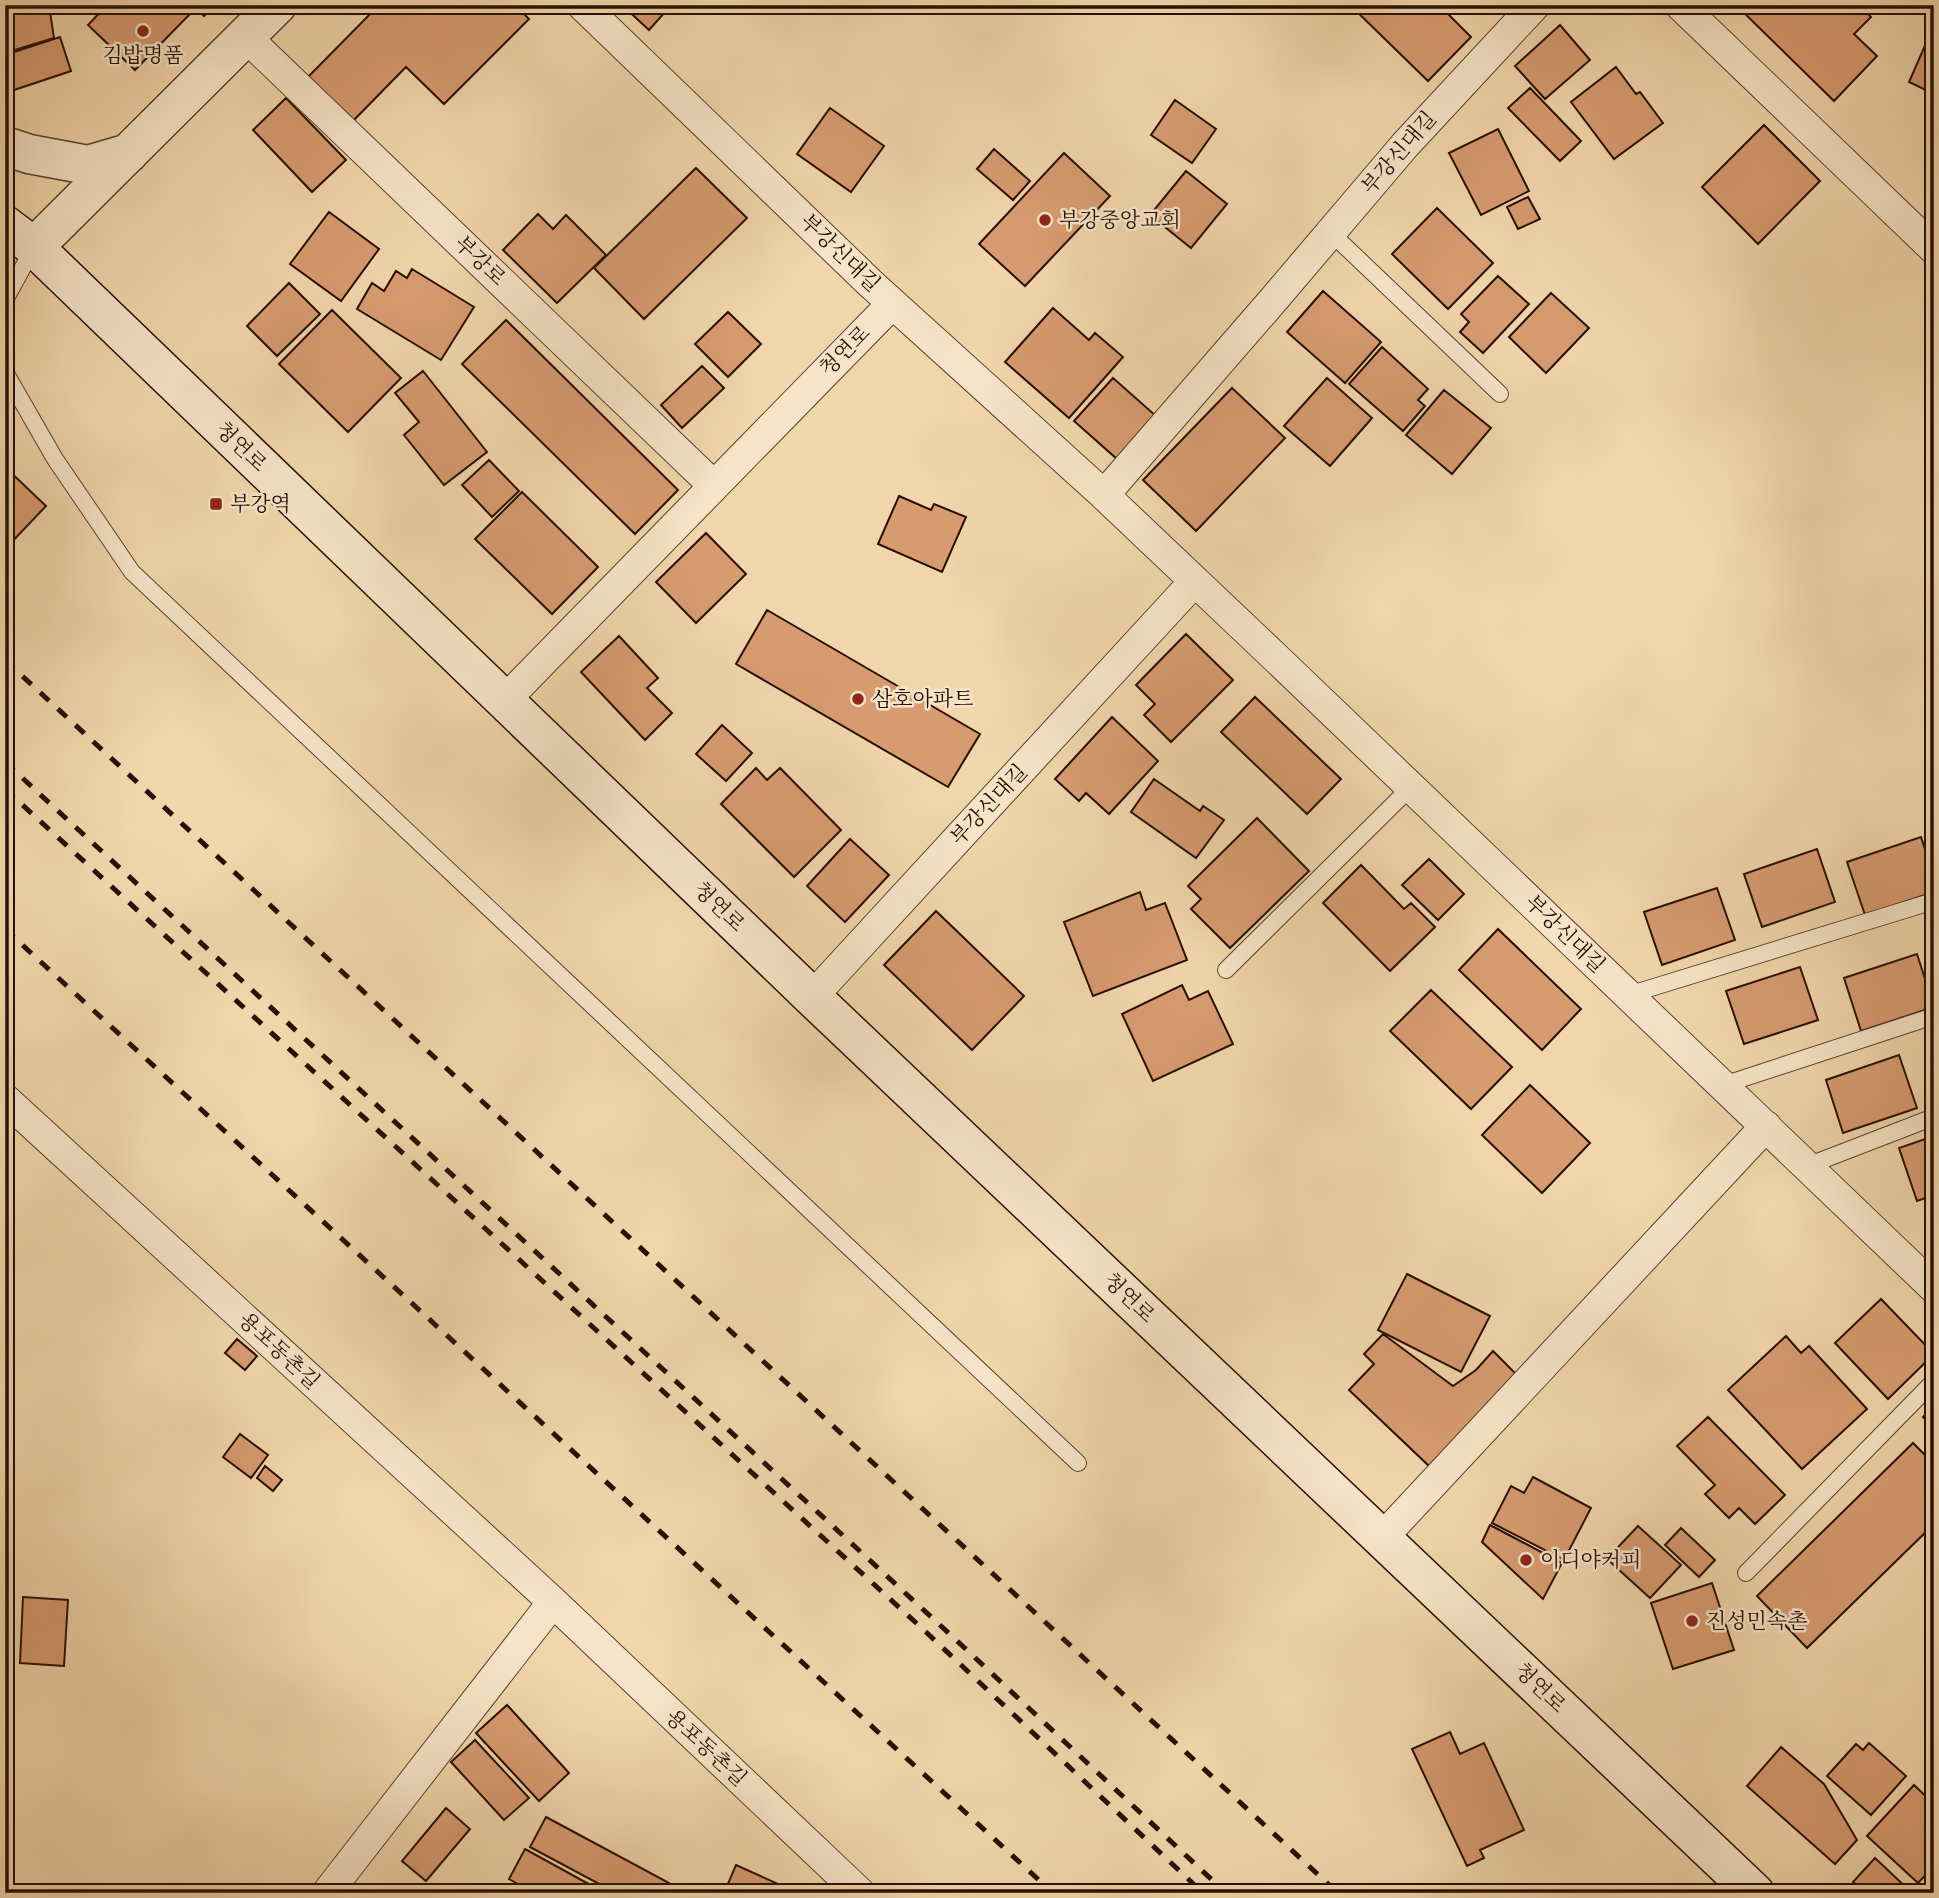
<svg xmlns="http://www.w3.org/2000/svg" width="1939" height="1898" font-family="'IM FELL Double Pica','Noto Serif KR',serif">
<style>
.building{fill:#d79b70;stroke:#280e02;stroke-width:2}
.lines{fill:none;stroke-linecap:round;stroke-linejoin:round}
.service-casing{stroke:#5a402c;stroke-width:18}
.minor-casing{stroke:#5a402c;stroke-width:32}
.tertiary-casing{stroke:#5a402c;stroke-width:41}
.secondary-casing{stroke:#280e02;stroke-width:41}
.service{stroke:#f6e4c8;stroke-width:16}
.minor{stroke:#f6e4c8;stroke-width:30}
.tertiary{stroke:#f6e4c8;stroke-width:38}
.secondary{stroke:#f6e4c8;stroke-width:38}
.rail{stroke:#280e02;stroke-width:5;stroke-dasharray:12 12;stroke-linecap:butt}
.poi-dot{fill:#8f2418;stroke:#f6e4c8;stroke-width:2.5}
.labels{text-anchor:middle;dominant-baseline:central;stroke-width:5;stroke-linejoin:round;paint-order:stroke}
.poi-label{font-size:21px;fill:#280e02;stroke:#f6e4c8;text-anchor:start}
.street-label{font-size:21px;fill:#280e02;stroke:#f6e4c8}
</style>
<rect width="100%" height="100%" fill="#f1d6ab"/>
<filter id="stains"><feTurbulence type="fractalNoise" baseFrequency=".00286" numOctaves="4"/><feColorMatrix values="0 0 0 0 .2 0 0 0 0 .09 0 0 0 0 .02 0 0 0 .5 -.17"/></filter>
<radialGradient id="worn" r=".72"><stop offset=".6" stop-color="#630" stop-opacity="0"/><stop offset="1" stop-color="#630" stop-opacity=".3"/></radialGradient>
<path class="building" d="M5,5H49L54,38L5,53Z
M107,5H180L190,14L135,70L88,25Z
M193,5H215L204,16Z
M379,5H515L529,19L444,104L406,67L350,124L305,80Z
M622,5H660L666,11L649,30Z
M1350,5H1439L1471,37L1428,81Z
M1736,5H1859L1871,17L1854,34L1877,56L1834,101Z
M1560,25L1590,60L1545,99L1515,66Z
M1934,25V94L1909,82Z
M60,37L71,71L5,93V55Z
M1616,67L1636,94L1640,92L1663,123L1614,159L1571,102Z
M1530,88L1581,141L1560,161L1508,108Z
M286,98L346,160L312,192L253,130Z
M1175,100L1216,129L1192,163L1151,135Z
M830,108L884,146L851,192L797,154Z
M1764,125L1820,181L1758,244L1702,187Z
M1498,129L1529,191L1481,215L1449,153Z
M994,149L1030,181L1013,200L977,169Z
M1064,153L1110,196L1025,286L979,244Z
M696,168L747,218L644,319L594,268Z
M1186,171L1227,204L1191,248L1150,215Z
M1528,197L1540,219L1518,229L1507,207Z
M1437,208L1493,263L1448,309L1392,254Z
M329,212L379,249L341,301L290,264Z
M538,214L553,229L566,215L606,255L557,303L503,250Z
M412,269L474,307L441,360L357,309L372,283L384,291L396,271L407,278Z
M1498,276L1529,304L1483,353L1460,332L1469,322L1461,314Z
M289,283L320,314L277,356L247,326Z
M1323,291L1381,342L1345,383L1287,332Z
M1551,293L1589,328L1546,373L1509,337Z
M1053,308L1089,340L1095,333L1123,357L1069,418L1005,362Z
M332,310L401,378L348,432L279,364Z
M728,312L761,344L728,377L695,344Z
M506,320L678,490L635,534L462,364Z
M1382,347L1428,389L1418,400L1425,406L1403,431L1349,384Z
M702,366L724,388L682,428L661,405Z
M423,371L487,452L444,485L404,435L419,422L395,393Z
M1113,378L1156,416L1117,459L1074,421Z
M1327,378L1372,418L1330,466L1284,426Z
M1232,388L1285,438L1196,531L1143,480Z
M1444,390L1491,428L1452,474L1406,435Z
M489,460L519,491L492,517L462,485Z
M5,467L46,506L8,546L5,543Z
M522,492L598,567L552,614L475,539Z
M899,496L931,510L934,504L966,517L942,572L878,544Z
M706,533L746,574L696,623L656,582Z
M767,610L980,734L948,787L736,664Z
M1186,634L1233,680L1171,742L1144,715L1155,704L1136,685Z
M619,636L658,678L647,688L672,713L645,740L581,672Z
M1255,697L1341,779L1307,814L1221,732Z
M1112,717L1158,761L1109,814L1086,793L1079,801L1055,779Z
M722,725L752,753L726,781L696,754Z
M756,768L767,780L780,768L841,830L794,877L721,804Z
M1154,779L1200,811L1203,806L1224,820L1196,858L1131,812Z
M1257,818L1309,871L1230,948L1191,909L1201,899L1188,886Z
M1921,837L1934,877V892L1865,915L1847,862Z
M850,839L889,875L845,922L807,886Z
M1817,849L1835,902L1762,927L1744,874Z
M1429,859L1464,894L1438,920L1402,885Z
M1361,865L1404,909L1411,903L1435,927L1390,971L1323,903Z
M1717,888L1735,940L1662,965L1644,912Z
M1140,892L1146,910L1165,903L1187,960L1093,996L1064,922Z
M936,911L1024,996L972,1050L884,965Z
M1498,929L1581,1009L1542,1050L1459,970Z
M1917,954L1934,1007L1861,1031L1844,978Z
M1800,967L1818,1020L1744,1044L1726,991Z
M1182,985L1189,1000L1208,991L1233,1044L1153,1081L1122,1014Z
M1431,990L1512,1067L1471,1109L1390,1031Z
M1899,1055L1917,1108L1843,1133L1826,1080Z
M1530,1085L1590,1143L1542,1193L1482,1135Z
M1934,1136V1195L1917,1201L1899,1148Z
M1407,1274L1490,1316L1461,1372L1378,1330Z
M1881,1299L1934,1354L1888,1399L1835,1343Z
M1383,1334L1453,1386L1476,1370L1493,1351L1516,1374L1429,1466L1349,1390L1374,1364L1364,1354Z
M1786,1336L1801,1353L1809,1346L1867,1409L1802,1469L1728,1390Z
M237,1339L257,1356L245,1370L225,1353Z
M1934,1407V1428L1923,1417Z
M1708,1417L1785,1495L1755,1524L1739,1508L1729,1518L1705,1494L1715,1485L1677,1446Z
M240,1434L268,1455L251,1478L223,1457Z
M1913,1443L1934,1464V1524L1807,1648L1757,1596Z
M265,1466L282,1480L273,1491L257,1478Z
M1533,1477L1591,1508L1564,1560L1492,1523L1511,1486L1524,1493Z
M1490,1525L1562,1563L1543,1599L1482,1542Z
M1638,1526L1681,1565L1650,1598L1607,1559Z
M1681,1528L1715,1560L1699,1577L1665,1545Z
M1712,1583L1734,1650L1673,1669L1651,1603Z
M23,1597L68,1600L64,1666L20,1663Z
M5,1682L14,1683L13,1702L5,1701Z
M507,1705L569,1773L539,1801L476,1733Z
M1450,1732L1460,1754L1484,1743L1524,1830L1480,1850L1484,1858L1467,1866L1412,1749Z
M475,1740L529,1798L504,1820L451,1762Z
M1869,1743L1906,1776L1871,1815L1827,1776L1856,1744L1863,1750Z
M1781,1747L1824,1784L1857,1840L1835,1864L1747,1786Z
M1914,1785L1934,1804V1866L1918,1883L1867,1836Z
M446,1808L470,1829L426,1881L402,1861Z
M546,1817L669,1883L664,1893H616L530,1847Z
M525,1849L605,1893H534L509,1879Z
M1875,1858L1912,1893H1865L1853,1882Z
M736,1865L778,1884L774,1893H724Z
M503,1884L520,1893H498Z"/>
<g class="lines">
<g class="service-casing">
<path id="service" d="M1330,232L1500,394
M5,300L34,247
M5,372L55,459L132,572L1078,1463
M1226,970L1411,787
M1628,995L1934,901
M1723,1085L1934,1016
M1807,1166L1934,1117
M1746,1573L1934,1381"/>
</g>
<g class="minor-casing">
<path id="minor" d="M582,5L870,283L1104,495L1276,658L1934,1288
M1680,5L1934,249
M246,37L713,485
M1104,495L1275,298L1405,145L1535,5
M505,700L892,304
M812,997L1194,582
M5,1099L553,1602L860,1893
M1382,1538L1766,1126
M327,1893L553,1602"/>
</g>
<g class="tertiary-casing">
<path id="tertiary" d="M5,146L29,154L88,165L129,153
M34,247L277,5"/>
</g>
<g class="secondary-casing">
<path id="secondary" d="M5,225L34,247L812,997L1755,1893"/>
</g>
<use href="#service" class="service"/>
<use href="#minor" class="minor"/>
<use href="#tertiary" class="tertiary"/>
<use href="#secondary" class="secondary"/>
<path class="rail" d="M5,660L1338,1893
M5,762L954,1638L1226,1893
M5,789L926,1632L1203,1893
M5,929L1053,1893"/>
</g>
<g class="poi-dot">
<circle cx="143" cy="31" r="7"/>
<circle cx="1045" cy="220" r="7"/>
<rect x="209" y="497" width="14" height="14" rx="3.5"/>
<circle cx="858" cy="699" r="7"/>
<circle cx="1526" cy="1560" r="7"/>
<circle cx="1692" cy="1621" r="7"/>
</g>
<g class="labels">
<g class="poi-label">
<text x="143" y="55" text-anchor="middle">김밥명품</text>
<text x="1059" y="220">부강중앙교회</text>
<text x="230" y="504">부강역</text>
<text x="872" y="699">삼호아파트</text>
<text x="1540" y="1560">이디야커피</text>
<text x="1706" y="1621">진성민속촌</text>
</g>
<g class="street-label">
<text transform="translate(1399 153) rotate(-49)">부강신대길</text>
<text transform="translate(840 253) rotate(44)">부강신대길</text>
<text transform="translate(480 261) rotate(44)">부강로</text>
<text transform="translate(845 351) rotate(-45)">청연로</text>
<text transform="translate(241 447) rotate(44)">청연로</text>
<text transform="translate(989 805) rotate(-47)">부강신대길</text>
<text transform="translate(719 907) rotate(44)">청연로</text>
<text transform="translate(1565 934) rotate(44)">부강신대길</text>
<text transform="translate(1129 1298) rotate(44)">청연로</text>
<text transform="translate(279 1351) rotate(43)">용포동촌길</text>
<text transform="translate(1540 1688) rotate(44)">청연로</text>
<text transform="translate(706 1748) rotate(43)">용포동촌길</text>
</g>
</g>
<rect width="1939" height="1898" fill="none" stroke="#f1d6ab" stroke-width="28"/>
<rect x="7" y="7" width="1925" height="1884" fill="none" stroke="#280e02" stroke-width="3.5"/>
<rect x="14" y="14" width="1911" height="1870" fill="none" stroke="#280e02" stroke-width="2"/>
<rect width="100%" height="100%" filter="url(#stains)"/>
<rect width="100%" height="100%" fill="url(#worn)"/>
</svg>
